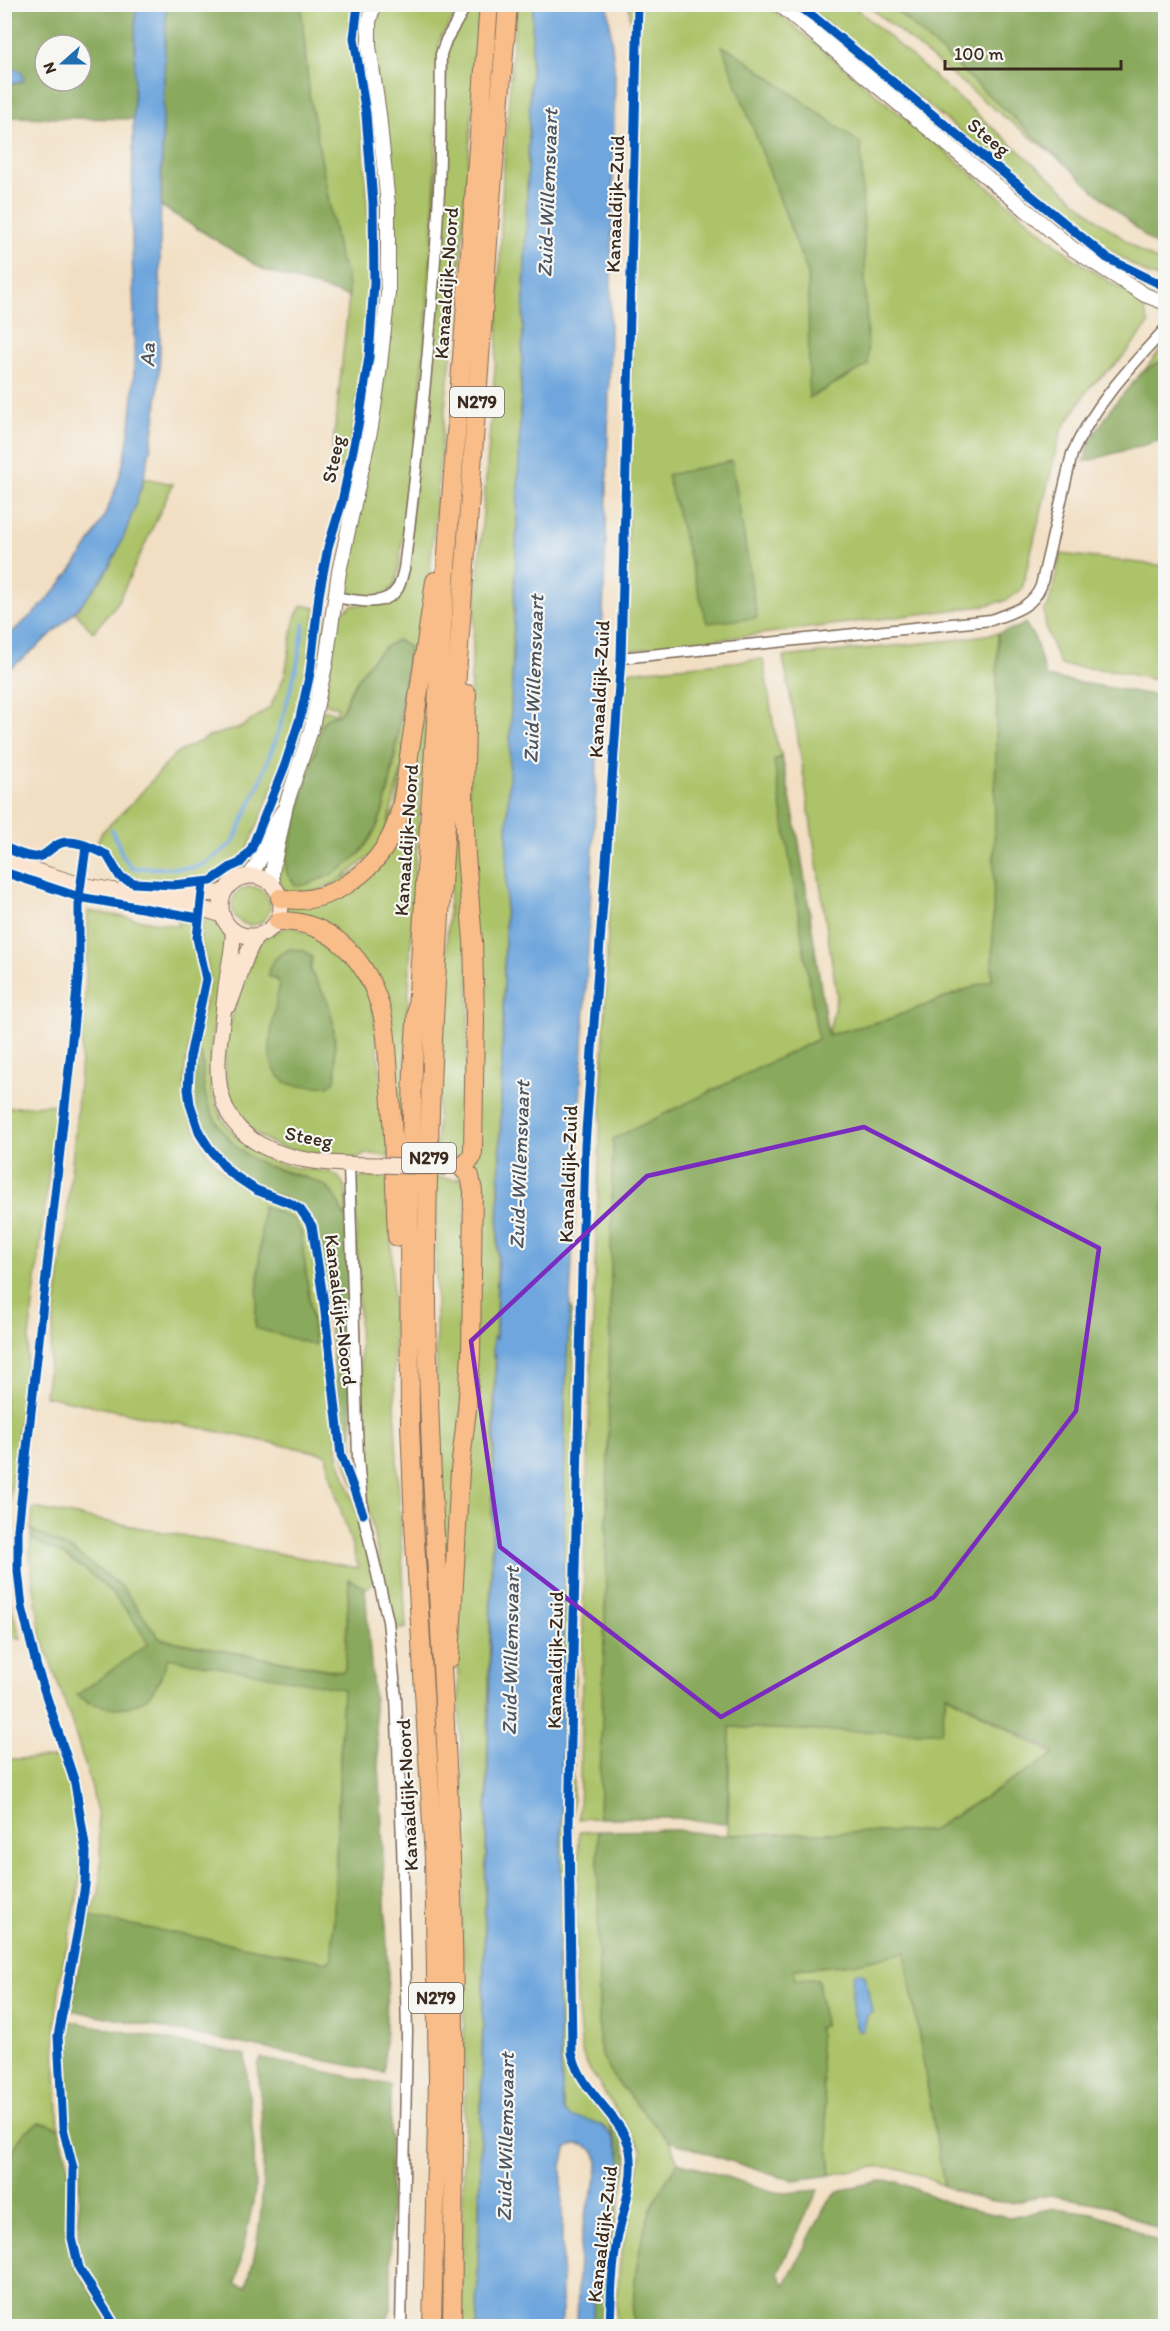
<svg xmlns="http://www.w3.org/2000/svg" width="1170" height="2331" font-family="Itim,sans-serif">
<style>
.green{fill:#acc369;stroke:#747644;stroke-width:1.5;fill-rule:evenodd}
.forest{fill:#89a95d;stroke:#626a3e;stroke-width:1.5;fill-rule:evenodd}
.water{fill:#6ea6dd;stroke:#54687e;stroke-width:1.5}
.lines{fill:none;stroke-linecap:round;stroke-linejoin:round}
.stream{stroke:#6ea6dd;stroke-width:4}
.minor-casing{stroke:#7b6958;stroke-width:13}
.tertiary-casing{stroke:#7b6958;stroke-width:16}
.secondary-casing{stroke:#7b6958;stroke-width:17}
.trunk-casing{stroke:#7b6958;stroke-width:20}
.minor{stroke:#fff;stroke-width:10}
.tertiary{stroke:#fff;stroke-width:14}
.secondary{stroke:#fce5d0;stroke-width:15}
.trunk{stroke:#f8bd89;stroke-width:18}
.secondary-bridge-casing{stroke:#7b6958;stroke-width:17;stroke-linecap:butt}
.secondary-bridge{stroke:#fce5d0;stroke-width:15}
.cycleway-casing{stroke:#f6f6f2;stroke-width:13}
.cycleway{stroke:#0057b8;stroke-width:9}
.marked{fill:none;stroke:#7b2cbf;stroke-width:4.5;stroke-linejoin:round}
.labels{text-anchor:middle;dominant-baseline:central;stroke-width:4.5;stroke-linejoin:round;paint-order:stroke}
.shield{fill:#f6f6f2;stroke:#73675e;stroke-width:1.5}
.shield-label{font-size:18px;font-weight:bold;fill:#3b2a1e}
.street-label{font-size:20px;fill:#3b2a1e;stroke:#f6f6f2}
.water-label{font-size:21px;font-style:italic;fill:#4d5561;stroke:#f6f6f2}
</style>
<rect width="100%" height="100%" fill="#f6f6f2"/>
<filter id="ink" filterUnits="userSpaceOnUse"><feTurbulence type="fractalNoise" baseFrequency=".0167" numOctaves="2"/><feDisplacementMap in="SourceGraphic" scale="12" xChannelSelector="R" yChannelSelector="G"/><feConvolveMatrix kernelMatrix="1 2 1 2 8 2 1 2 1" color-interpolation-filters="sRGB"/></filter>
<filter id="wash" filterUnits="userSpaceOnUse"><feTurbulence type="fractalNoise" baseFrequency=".008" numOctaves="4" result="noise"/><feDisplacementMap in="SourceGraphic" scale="24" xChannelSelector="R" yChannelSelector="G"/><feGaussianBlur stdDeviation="1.35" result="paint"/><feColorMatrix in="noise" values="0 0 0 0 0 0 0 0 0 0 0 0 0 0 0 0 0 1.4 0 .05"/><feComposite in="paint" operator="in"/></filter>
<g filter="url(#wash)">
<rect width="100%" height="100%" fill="#f2dfc3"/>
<path class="green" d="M533,4L507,843L495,1355L477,2326H461L465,2076L462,1918L464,1815L457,1655L473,1173L468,741L474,623L497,344L503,176L516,5Z
M301,5H353L348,38L361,116L368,204L369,282L365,356L346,469L331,465L349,297L346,272L339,257L309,93Z
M382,5H462L442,35L439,43L433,234L419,409L399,567C398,575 396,584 391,589C377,602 348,601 342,581L389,332L374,43L375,30Z
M472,5H480L457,314L447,388L428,590L396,807L374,854L325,890L286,892L281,886L277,874L296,792L321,713L326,710L336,713L338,707L327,704L324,701L339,614L353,605L382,603L407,570L446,58L450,41ZM397,640L409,647C402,701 398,772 379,822C375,833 367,844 360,854L285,863L323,722L329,717L340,714L351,689Z
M629,5H764L783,17L1076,260L1130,295L1141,300L1149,324L1121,359L1089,388L1061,431L1022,589L1007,600L983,606L626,651L636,76ZM723,46L868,365L810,398L808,274Z
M804,5H850L857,9L1098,220L1143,253L1165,265V281L1145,273L1098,242Z
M867,5H890L1060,160L998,112Z
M1165,344V359L1144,371Z
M145,478L173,484L118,602L93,632L75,612L103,577L117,551Z
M1061,554L1165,566V682L1116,671L1060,665L1046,629L1044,610L1048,607Z
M321,604L327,605C319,698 290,784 249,868C234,875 221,886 206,888C218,878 244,867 252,855C269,809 289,764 302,717C313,680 318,642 321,604Z
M302,605L316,608L309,662L297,715L281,767L245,856L210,879L176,883L130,881L120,874L112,858L106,850L95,847L102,832L134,801L175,754L210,736L242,727L270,707L285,675L295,617Z
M998,633L992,980L889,1019L828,1035L837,996L797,732L783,657L954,640Z
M433,638L413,900L400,1175L372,974L286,914L287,905L379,861Z
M763,659L776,740L782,757L774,760L819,1039L613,1140L606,1580L599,1818L579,1819L585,1525L613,802L626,672Z
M458,769L469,946L466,1152L458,1159V1157L436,1158L440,1044Z
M232 906a19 19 0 1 1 38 0a19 19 0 1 1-38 0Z
M88,911L178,926V916L191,919L195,922C194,927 193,934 194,940C196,956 204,968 202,985C200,1011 190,1036 186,1061C179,1107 199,1156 237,1183C261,1200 298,1200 311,1232L338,1456L361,1523L375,1579L369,1587L365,1588L349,1580L345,1669L343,1672L160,1639L121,1586L73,1551L31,1530L33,1508L358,1568C349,1530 333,1493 326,1454L45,1396C65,1235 85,1074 88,911ZM263,1206L280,1213L301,1232L315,1345L255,1327Z
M204,913C217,919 223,927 228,941C226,960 224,978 220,996C214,1027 205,1060 212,1091C221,1136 261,1163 304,1169C315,1170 330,1169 339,1178C349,1187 346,1204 347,1217L343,1215C327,1161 267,1182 235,1146C221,1131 210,1114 205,1094C201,1077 207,1059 196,1046L209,985L207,962L200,938Z
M291,926L338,946L373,1001L389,1157C383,1156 372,1153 367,1154C363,1155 358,1158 355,1158C333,1161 285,1151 266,1140C245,1128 232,1108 227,1085C219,1045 235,1001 250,964C253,958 255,949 259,943C263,938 284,927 291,926ZM290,949L310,963C309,976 323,989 327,1001C336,1024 335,1048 336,1072L270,1052L279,983L276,979L273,962L279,955Z
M57,1104L10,1498L6,1573L9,1600L21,1639L4,1634L5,1108Z
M364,1176L366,1177L390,1176L396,1441L406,1628L393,1630L364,1485L355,1189L358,1180Z
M435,1177L457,1180L458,1177L464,1183L468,1304L449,1622L437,1439Z
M570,1304L572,1311L578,1525L571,1885L565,2036L567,2053L573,2068L581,2085L608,2119L613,2137C610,2133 606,2129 603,2126C590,2118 571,2123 563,2110L557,1979L561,1885L565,1400Z
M341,1428L345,1434L349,1435L352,1431L356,1492L345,1459Z
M31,1539C82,1560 122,1596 149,1644L78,1695L88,1703L159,1682L168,1658L343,1688L332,1959L327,1962L89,1917L99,1896L101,1860L97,1813L91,1785L71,1720L41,1635L30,1560Z
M946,1694L1054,1755L930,1831L728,1835L730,1727L823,1731L945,1706Z
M60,1758C73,1796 84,1838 80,1879C76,1917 63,1953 59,1991C53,2037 56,2082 59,2128L49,2124L12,2151L11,2164L5,2167V1759Z
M598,1831L599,2042L603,2058L614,2078L669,2141L678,2162C668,2179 655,2196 649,2215C637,2249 633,2291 633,2326H615L620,2261L642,2150L586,2064L582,2052L575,1979L579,1832Z
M905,1952L944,2186C931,2181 918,2173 905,2170C880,2163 855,2169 831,2175L818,2027L824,2025L818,1979L795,1980L794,1969L853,1964ZM852,1979L872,2012L867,2016L865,2024L854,2013Z"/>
<path class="forest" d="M5,5H136L134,119L5,117V86L22,82L20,71L5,68ZM45,45H81V81H45Z
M166,5H301L309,93L339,257L346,272L349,297L264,270L161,206Z
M890,5H1165V251L1155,245L1108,203Z
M722,46L736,53L861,144L868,365L809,398L808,274Z
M1165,359V439L1084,462L1089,443L1113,406L1142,372Z
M732,461L757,618L707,623L667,475Z
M1025,623L1035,639L1046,677L1165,697V2233L1111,2206L1050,2195L1011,2203L993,2201L968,2196L944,2186L905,1952L853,1964L794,1969L795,1980L818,1979L824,2026L818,2027L831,2175L794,2180L776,2176L669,2141L614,2078L603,2058L599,2042L598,1831L677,1830L717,1835L930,1831L1054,1755L1052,1751L946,1694L941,1732L823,1731L730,1727L727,1822L724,1824L677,1818H599L606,1580L613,1139L818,1039L774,760L782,757L799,842L828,1035L889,1019L992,980L998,633L1019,627Z
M397,640L409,647C405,676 401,705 397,733C390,787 384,853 326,877C316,881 307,886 296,886L287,874L285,863L323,722L329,717L340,714C346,706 347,697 352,688C363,670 377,649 397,640Z
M290,949C301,949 306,950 312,958L310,970L328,1002L333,1023L336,1072L335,1081L328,1086C316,1086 297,1088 286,1082C255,1064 278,1010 279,983L276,979L268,976C268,962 279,955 290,949Z
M196,1046C206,1058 202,1073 204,1089C207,1106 215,1122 226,1135C239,1152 255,1162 275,1169C308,1181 331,1175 343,1215L346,1217L347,1195L352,1431L349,1435L345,1434L341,1428C336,1381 330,1334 325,1287C322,1267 322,1242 314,1224C303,1198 276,1198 254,1186C200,1159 185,1102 196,1046Z
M263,1206L295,1220L301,1232L315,1345L255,1328Z
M31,1530L73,1551L121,1586L160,1639L334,1671L343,1672L345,1669L349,1579L365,1588L380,1780L388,1972L384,2072L70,2010L89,1917L327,1962L332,1959L343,1689L168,1658C163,1670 160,1682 152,1692C133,1715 98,1710 77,1695L148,1644C122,1595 82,1560 31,1539Z
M64,2020L245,2055L254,2146L255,2192L236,2284L246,2287C269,2214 264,2141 258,2065L261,2058L390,2085L391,2310L384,2326H120L82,2264L78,2252L79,2171L67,2131Z
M608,2119L621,2136L628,2160L608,2260L605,2326H592L597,2255L621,2168L620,2152Z
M39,2123L49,2124L59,2128L69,2167L67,2238L71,2259L101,2307L110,2326H5V2167L11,2164C13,2146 21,2131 39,2123Z
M678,2162L775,2192L785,2193L818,2190L778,2273L785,2285L827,2203L836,2193L853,2187L878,2181L898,2182L959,2207L1009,2217L1055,2208L1092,2213L1120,2222L1165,2246V2326H633C633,2291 637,2249 649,2215C655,2196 668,2179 678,2162Z"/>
<path class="water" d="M136,5H166C164,85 161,164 160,244C160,341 166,425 131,517C124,538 114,560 102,578C75,616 41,645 5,672V638C17,627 31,617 42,605C78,568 111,515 123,464C140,395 133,312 132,241C132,162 134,83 136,5Z
M533,5H608L615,76L606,538L595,809L565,1400L561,1885L557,1979L563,2110C568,2118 575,2118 584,2119C609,2124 622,2144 621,2168L597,2255L592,2326H577C578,2290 577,2252 585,2216C589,2197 603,2171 596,2153C586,2144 577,2141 566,2149L562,2166V2326H477L496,1355L493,1358V1337L496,1339L507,843Z
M7,67L21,71L24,80L5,86V68Z
M859,1972L865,1975L872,2012L867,2016L863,2031H858C853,2021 850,1982 854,1973Z"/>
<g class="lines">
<path class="stream" d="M112,830L123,856L132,868H191L203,865L233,843L260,782L281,724L297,665L304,624"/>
</g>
</g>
<g filter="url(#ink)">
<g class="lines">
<g class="minor-casing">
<path id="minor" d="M334,597C354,600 385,609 398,588C401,583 402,575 404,569C420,444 433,318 439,191C441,146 440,100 441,54L446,40L467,4
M621,658L991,620C1012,612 1032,608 1041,586L1072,454C1094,405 1130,367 1166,328
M349,1165L358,1458L363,1514L388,1621L396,1697L402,1841L407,2032L401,2326"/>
</g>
<g class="tertiary-casing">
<path id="tertiary" d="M779,4L1073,249L1145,295L1166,303
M249,876C265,858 269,832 282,812
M273,885L272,872L286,805L312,727L326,661L339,572L371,427L379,374L388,293V205L379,114L369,46V22L374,4"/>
</g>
<g class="secondary-casing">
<path id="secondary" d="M4,861L81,885L150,897L200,908L222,915
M221 906a30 30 0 1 1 60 0a30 30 0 1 1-60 0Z
M152,896C178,891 200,897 224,892
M233,930C234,947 229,963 227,980C224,1000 223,1019 220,1039C203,1152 290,1165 378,1165
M229,1005C239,983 243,956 257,936"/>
</g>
<g class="trunk-casing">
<path id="trunk" d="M280,898C326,908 373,874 392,834C404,808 406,777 410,749C419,693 427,637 435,581
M278,921C333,920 369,962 382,1013C388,1038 388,1065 390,1091C394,1139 395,1188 397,1237
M450,1658L460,1470L467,1409L471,1355L473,1191L470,1176L461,1167L471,1159L473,1152L475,1018L473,941L466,856L464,798L467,694
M432,2326L438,2080L434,1858L414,1524L410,1423L409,1219L413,1068L448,539L489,4
M452,2326C454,2171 456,2015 451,1859C444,1653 425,1447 427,1240C429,1038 445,836 460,634C471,494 480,354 490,214C495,144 503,74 508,4"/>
</g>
<use href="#minor" class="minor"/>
<use href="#tertiary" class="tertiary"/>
<use href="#secondary" class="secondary"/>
<use href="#trunk" class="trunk"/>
<g class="secondary-bridge-casing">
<path id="secondary-bridge" d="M378,1165L446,1167"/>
</g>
<use href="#secondary-bridge" class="secondary-bridge"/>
<g class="cycleway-casing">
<path id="cycleway" d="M796,4L814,17L1107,258L1166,287
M4,847C14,851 26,858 37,857C46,856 49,849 57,845C70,836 95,849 107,855L120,877L134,883L173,885L211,881L231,867L240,863L251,850L285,765L300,718L310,673L319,595L328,547L342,502L359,421L369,357L374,283L373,203L366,114L354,38L358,4
M86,847L79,897V968L70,1060L18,1529V1571L22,1607L37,1668L75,1783L86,1852L85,1885L79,1924L58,2036L63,2128L73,2168L72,2238L79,2268L115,2326
M4,872L79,897L199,918
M203,883L197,938L206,979L190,1057L188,1089L190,1104L200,1134L209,1148L229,1172L256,1190L290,1203L300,1209L312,1226L324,1304L341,1455L363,1514
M610,2326C611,2296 612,2265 618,2235C624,2207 635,2179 630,2150C623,2117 580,2092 572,2053L569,1825L585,1145L621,658L638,4"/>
</g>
<use href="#cycleway" class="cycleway"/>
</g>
</g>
<path class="marked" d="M864,1127L1099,1248L1076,1411L934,1597L721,1717L500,1547L471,1341L647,1176Z"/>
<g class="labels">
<g class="shield">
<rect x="450" y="387" width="54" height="30" rx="4.5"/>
<rect x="402" y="1143" width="54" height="30" rx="4.5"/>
<rect x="409" y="1983" width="54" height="30" rx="4.5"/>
</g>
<g class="shield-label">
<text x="477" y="402">N279</text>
<text x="429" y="1158">N279</text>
<text x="436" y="1998">N279</text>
</g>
<g class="street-label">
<text transform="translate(989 137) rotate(39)">Steeg</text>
<text transform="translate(615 204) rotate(-88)">Kanaaldijk-Zuid</text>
<text transform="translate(446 283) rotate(-86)">Kanaaldijk-Noord</text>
<text transform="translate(333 459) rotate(-78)">Steeg</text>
<text transform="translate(599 689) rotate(-87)">Kanaaldijk-Zuid</text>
<text transform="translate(406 840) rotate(-86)">Kanaaldijk-Noord</text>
<text transform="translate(309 1137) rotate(11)">Steeg</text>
<text transform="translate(568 1174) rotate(-88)">Kanaaldijk-Zuid</text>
<text transform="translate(341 1310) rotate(83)">Kanaaldijk-Noord</text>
<text transform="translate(555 1660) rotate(-89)">Kanaaldijk-Zuid</text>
<text transform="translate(407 1795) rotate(-93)">Kanaaldijk-Noord</text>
<text transform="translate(602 2234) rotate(-83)">Kanaaldijk-Zuid</text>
</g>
<g class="water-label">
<text transform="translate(547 193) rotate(-88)">Zuid-Willemsvaart</text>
<text transform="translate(147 355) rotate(-89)">Aa</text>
<text transform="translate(533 679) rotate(-88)">Zuid-Willemsvaart</text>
<text transform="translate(519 1165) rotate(-88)">Zuid-Willemsvaart</text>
<text transform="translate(510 1651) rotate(-89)">Zuid-Willemsvaart</text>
<text transform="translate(505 2137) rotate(-89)">Zuid-Willemsvaart</text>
</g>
</g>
<rect width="1170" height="2331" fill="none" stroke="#f6f6f2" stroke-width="24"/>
<g transform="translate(63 63) rotate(249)"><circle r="28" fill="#f6f6f2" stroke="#aba49d" stroke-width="1.5"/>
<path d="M0-4.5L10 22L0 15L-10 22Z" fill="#1f6fb2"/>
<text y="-9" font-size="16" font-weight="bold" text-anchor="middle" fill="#3b2a1e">N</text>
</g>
<path d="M945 60v9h176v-9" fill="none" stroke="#3b2a1e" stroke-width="3"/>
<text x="954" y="60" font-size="18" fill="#3b2a1e" stroke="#f6f6f2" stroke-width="4.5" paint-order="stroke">100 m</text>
</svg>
